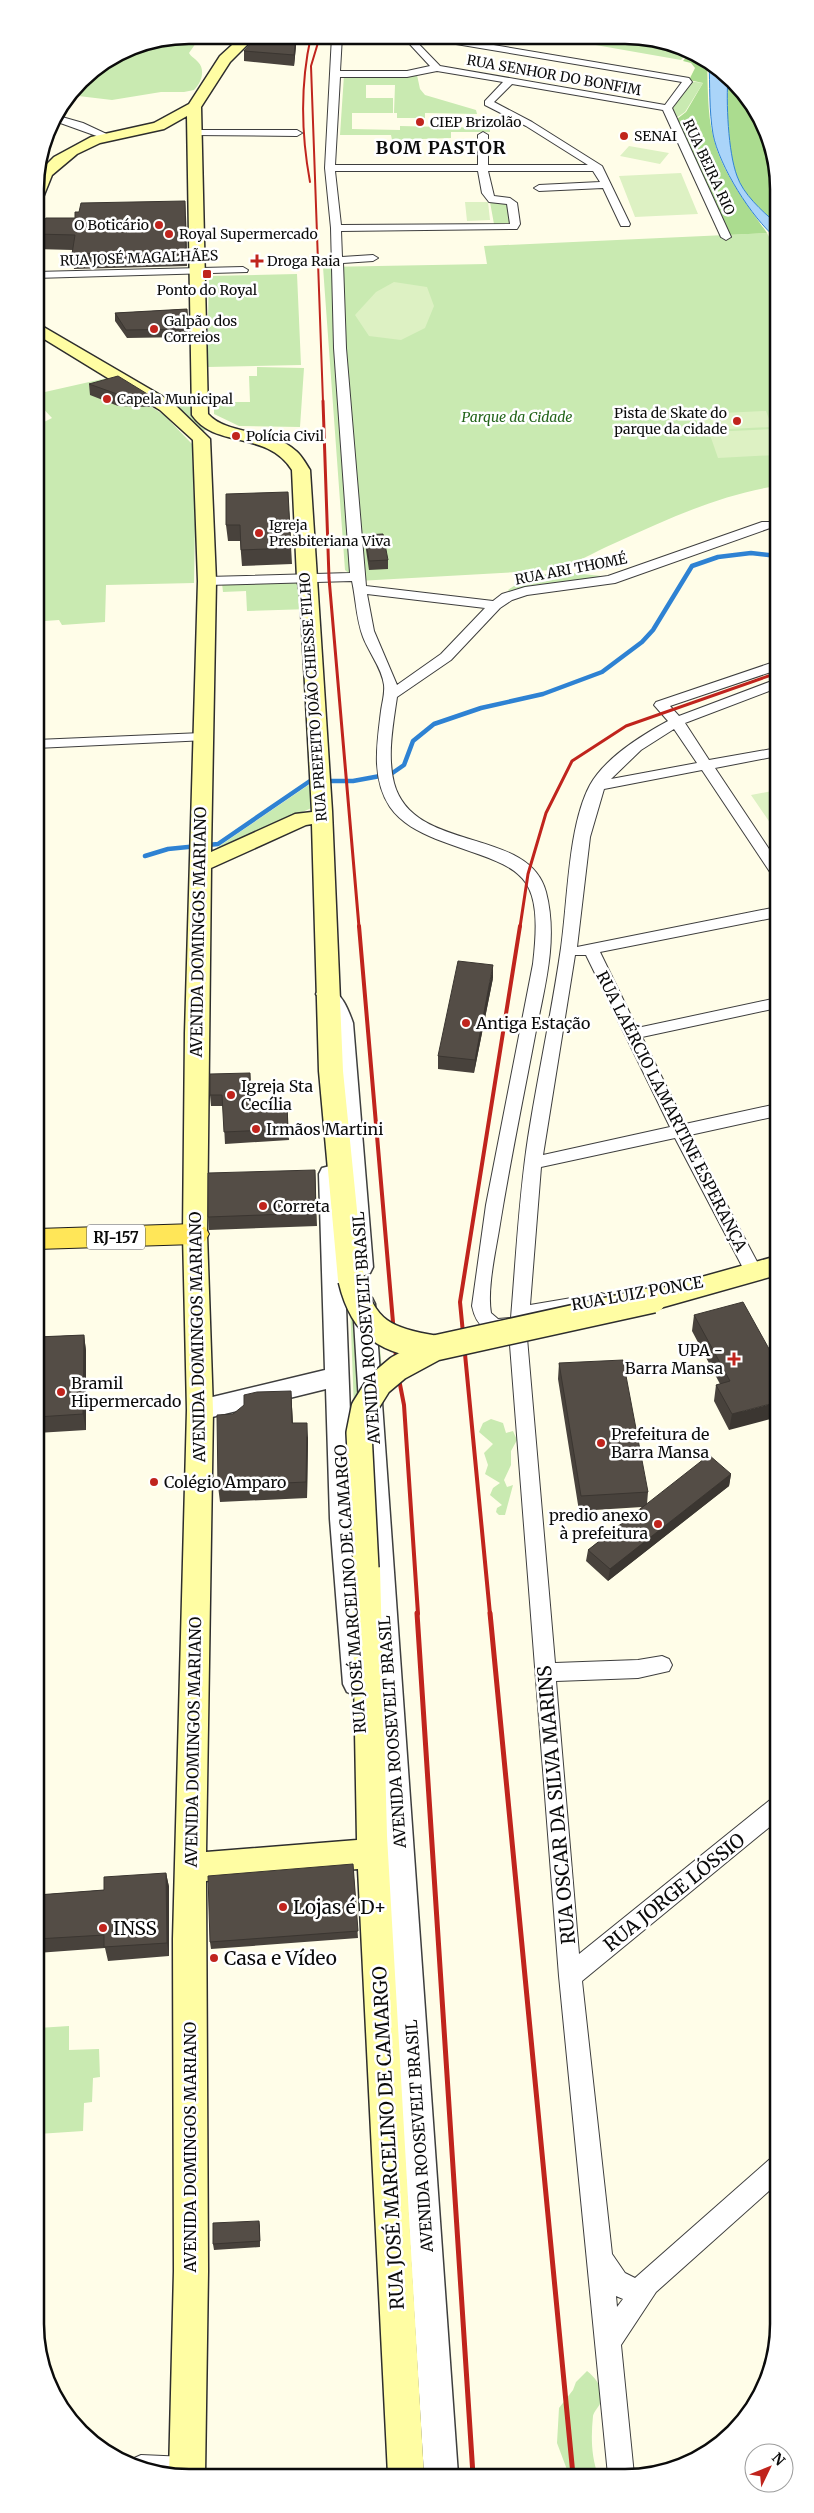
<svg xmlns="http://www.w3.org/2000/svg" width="814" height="2513" font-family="Merriweather,serif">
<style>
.green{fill:#c9eab1}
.forest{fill:#abdc8f}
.pitch{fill:#ddf1c3}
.water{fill:#aad4f9;stroke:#2e82d3}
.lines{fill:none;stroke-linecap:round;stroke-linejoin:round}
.stream{stroke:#2e82d3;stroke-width:4.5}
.minor-casing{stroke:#3e3e3e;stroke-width:2}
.tertiary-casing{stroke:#3e3e3e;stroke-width:3}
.secondary-casing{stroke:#2d2d2d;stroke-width:3}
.primary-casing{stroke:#1c1c1c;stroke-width:2}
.minor{fill:#fff;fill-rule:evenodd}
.tertiary{fill:#fff;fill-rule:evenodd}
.secondary{fill:#fffda3;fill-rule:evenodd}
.primary{fill:#ffe658;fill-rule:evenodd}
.rail-far3{stroke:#c0241d;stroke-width:2}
.rail-far2{stroke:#c0241d;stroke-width:3}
.rail-far1{stroke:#c0241d;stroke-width:4}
.rail{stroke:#c0241d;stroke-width:5}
.secondary-bridge-casing{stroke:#2d2d2d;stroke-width:28;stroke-linecap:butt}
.secondary-bridge{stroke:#fffda3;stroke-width:25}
.wall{fill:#48423c}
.shaded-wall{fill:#3b3631}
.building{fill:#544d46;stroke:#3b3631}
.poi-dot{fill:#c0241d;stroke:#fff;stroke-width:2}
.labels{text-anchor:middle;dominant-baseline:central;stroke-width:5;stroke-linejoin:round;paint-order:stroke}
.far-street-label{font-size:14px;fill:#0b0b0b;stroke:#fff}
.far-poi-label{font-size:14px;fill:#0b0b0b;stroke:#fff;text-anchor:start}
.far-park-label{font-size:14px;font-style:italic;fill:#226419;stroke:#fff}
.shield{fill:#fff;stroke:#545454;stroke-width:1}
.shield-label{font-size:15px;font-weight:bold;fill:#0b0b0b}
.street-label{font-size:16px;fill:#0b0b0b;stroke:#fff}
.poi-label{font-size:16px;fill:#0b0b0b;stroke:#fff;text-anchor:start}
.far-district-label{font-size:18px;font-weight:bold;letter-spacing:1px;fill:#0b0b0b;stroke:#fff}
.near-street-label{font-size:19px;fill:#0b0b0b;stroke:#fff}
.near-poi-label{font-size:19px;fill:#0b0b0b;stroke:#fff;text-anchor:start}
.rim{fill:none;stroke:#0b0b0b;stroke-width:2.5}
</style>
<rect width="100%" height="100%" fill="#fffde8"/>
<path class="green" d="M189,35H208L196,43L189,53C191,57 195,58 198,62C206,70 201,83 194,90L184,92H161L112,100L70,95L80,80L130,47Z
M570,37L655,38L689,51L681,60L567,40Z
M344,75H417L420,89L425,95L476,110L477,114L425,113V118H397V113H394L395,85H366V98H393V113H352V129L400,130V126L490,128V132H451V138L392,140L391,135H340Z
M689,81L703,83L685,112L676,118L671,109Z
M507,201L512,223L494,224L490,202Z
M767,233L776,250V486C719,495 668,519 615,543C594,552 574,565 552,570L358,581L345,570L323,267L487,264L484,246Z
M297,274L301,365L207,367L209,276Z
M257,367L304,368L300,427L239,426L214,414V402H250L249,376H257Z
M107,378L164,415L192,444L195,525L194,583L106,585L105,622L62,625L59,620L45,621L40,584H36V426L52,418L36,401V394Z
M192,396L207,429L202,432L171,403Z
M572,573L612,577L512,594L508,590L530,575Z
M308,580L310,609L247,611L246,591L223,592L222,583Z
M310,784L314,807L215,849Z
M350,1303L379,1338L382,1369L354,1409Z
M491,1419L503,1423L506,1433L513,1431L517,1440L511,1451V1465L504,1480L507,1487L513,1485L505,1515H499L496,1512L497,1508L502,1505L490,1495L493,1488L500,1483L485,1474L488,1465L484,1453L493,1444L479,1432L483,1423Z
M69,2026V2050L99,2049L100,2077L93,2078L92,2102L84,2103L83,2131L38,2134V2028Z
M587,2371C596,2378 605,2390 601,2402C599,2407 594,2411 593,2416C591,2436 591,2456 598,2475H569L557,2443L559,2408L573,2390L576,2382Z"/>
<path class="forest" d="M691,51L707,60C708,84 707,112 713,136C721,172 747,204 767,233L727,235L681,128L677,119L686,112L703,83L689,80L695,68L691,63L683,61Z
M728,76L734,80L763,121L776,159V223C762,211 743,194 737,176C728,152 726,101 728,76Z"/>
<path class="pitch" d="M629,146L669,153L660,164L620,156Z
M681,173L698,214L635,217L619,176Z
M465,202H488L490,220L467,221Z
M394,282L427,287L434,306L425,328L401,340L369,336L355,315L376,292Z
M766,411L772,427L707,430L701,414Z
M775,429L776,455L718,458L709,432Z
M777,790V833L751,795Z"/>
<path class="water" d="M709,61L728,76C726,101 728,152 737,176C743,194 762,211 776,223V238C752,218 719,166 713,134C709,111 710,85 709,61Z"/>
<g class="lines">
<path class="stream" d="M145,856L168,849L218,844L310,781H353L391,774L404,765L413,741L434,724L481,708L543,694L602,672L642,642L653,630L692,566L718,557L751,553L777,556"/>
<g class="minor-casing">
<path id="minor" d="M332,36H342L340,71H407L430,66L405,39L411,36L440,66L665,105L682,82L432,40L427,37H446L689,78L692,82L672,108L731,237L726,240L721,237L663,110L512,84L494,102L532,122L602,166L630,224L629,226H621L620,224L603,188L539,191L534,188L539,185L600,182L593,171H488L494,196L510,198L517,203L520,224L517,229L341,231L342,257L373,255L378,258L373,261L343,263L346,348L366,586L493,601L502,594L525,587L608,576L762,522H770L772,525L770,528L615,583L527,595L512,600L500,608L451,660L397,697C393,725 387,756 394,783C413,854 529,826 546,892C559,942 543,992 534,1041C522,1104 509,1167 499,1230C495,1254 487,1290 491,1313L498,1319L511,1318C516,1258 519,1197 528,1138C538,1074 552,1011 561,948C568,900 568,826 590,785C605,758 642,735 668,721L654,705L656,702L777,661V670L670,706L679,716L777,679V688L685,723L709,760L777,748V756L715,768L777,861V877L772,875L702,770L604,789L590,837L577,947L777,907V917L600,952L637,1028L777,998V1008L642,1037L685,1124L777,1104V1116L690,1135L763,1273L760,1278C752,1280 744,1282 736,1280L733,1275L736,1270L743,1268L675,1138L541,1167L530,1305L601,1293L607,1295L610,1300L607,1305L601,1307L529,1319L527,1338L555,1663L638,1660L662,1656L669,1659L672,1665L669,1671L638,1678L556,1681L579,1954L770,1800L778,1797V1820L582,1981L612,2254L625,2273L635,2278L770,2159L778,2155L779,2182L656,2292L621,2345L634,2475H608L559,1976L509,1332C488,1333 477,1329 472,1306L486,1205L533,964C545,863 517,870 436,839C419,832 401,823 390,807C371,778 377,744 381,711C382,703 385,694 384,685C382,668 369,653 363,637C356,618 356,599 352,581L207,585L201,581L207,577L350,573L334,348L331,228L325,168ZM437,71L503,82L485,101V105L526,126L588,165H488V135L483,132L478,135V165H335L340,77H407ZM335,171H478L482,193L489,202L507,204L510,224L341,225ZM367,594L485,608L441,654L397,685L374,631ZM674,729L697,763L611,779L641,750ZM575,955H586L670,1127L543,1155ZM616,2296L623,2299L617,2307Z
M55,115L83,123L113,137L105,139L52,120Z
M195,130H297L302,133L297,136L192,135L190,133Z
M243,267L248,270L247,272L35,278V272Z
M202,733L207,734L209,737L207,740L36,748V740Z
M141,2455L186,2457L195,2461L199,2470L197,2475H159L130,2464L132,2459Z"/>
</g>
<g class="tertiary-casing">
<path id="tertiary" d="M326,987C342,992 348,1009 353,1023L373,1267L370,1273L362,1276L354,1273L351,1267L333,1023L327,1008L316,994L319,989Z
M330,1166L338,1168L341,1174L354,1519L369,1684L365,1692L356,1696L347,1692L343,1684L330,1519L326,1389L200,1420L192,1417L188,1410L192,1403L200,1400L325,1370L319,1174L322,1168Z
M364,1295L372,1298L375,1304L458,2475H424L353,1304L356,1298Z"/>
</g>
<g class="secondary-casing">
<path id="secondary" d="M243,35H257L230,62L201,107L208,414C226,435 272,429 296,451C302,456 306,464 310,470L332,811L343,1071L364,1280L360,1287L351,1290L342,1287L338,1280L319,1071L312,824L306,825L211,868L207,1234L213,1410L206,1852L357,1840L352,1568L356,1560L366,1556L376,1560L380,1568L387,1836L424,2475H388L358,1869L206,1881L208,2271L205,2475H169L174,2271L173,1939L187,1410L183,1234L185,1033L198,581L193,440L160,410L36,334L35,322L172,402L210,439L216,581L211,852L295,814L312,812L300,593L297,578L292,470C267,430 215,449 192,415L187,116L164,129L100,143L77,154L52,175L42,200L35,204V180L38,173L54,157L91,137L154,123L189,104L220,56Z
M777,1256V1275L653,1310L644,1307L640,1300L644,1293Z"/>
</g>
<g class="primary-casing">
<path id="primary" d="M195,1224L205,1227L209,1234L205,1241L195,1244L37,1249V1229Z"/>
</g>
<use href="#minor" class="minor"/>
<use href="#tertiary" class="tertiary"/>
<use href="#secondary" class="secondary"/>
<use href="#primary" class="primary"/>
<path class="rail-far3" d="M320,36L311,66L323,402
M310,182C301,133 300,85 311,36"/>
<path class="rail-far2" d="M323,401L329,578L359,927
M520,927L528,874L546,813L572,761L626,726L777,673"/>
<path class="rail-far1" d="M359,926L397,1369L404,1405L418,1614
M490,1614L460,1302L520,926"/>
<path class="rail" d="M417,1613L473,2475
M490,1613L573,2475"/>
<g class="secondary-bridge-casing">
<path id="secondary-bridge" d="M351,1280C363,1330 387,1341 435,1348
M366,1568L359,1433L364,1408L379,1384L398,1368L435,1348L653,1300"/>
</g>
<use href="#secondary-bridge" class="secondary-bridge"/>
</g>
<path class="wall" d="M296,46L294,66L244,61V51Z
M186,216L187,266L74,269L72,254L73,250L35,249V225Z
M187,309L188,337L127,338L115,321V313Z
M89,384L149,395L150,407L118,406L90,395Z
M288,492L292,564L242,566L240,541H228L226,525Z
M365,535L388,560V569L369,570L365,543Z
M493,978L474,1073L438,1069V1056Z
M250,1073L251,1106L287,1104L289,1140L225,1144L223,1106H211L210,1095Z
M315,1170L317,1226L209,1230L208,1217Z
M694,1315L778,1365L729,1430L714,1401L716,1385L720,1384L692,1331Z
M84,1335L86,1351V1430L37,1433V1337Z
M559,1363L648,1492L647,1504L731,1474L729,1486L608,1581L586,1561L588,1550L642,1507L579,1511L558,1379Z
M291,1391L293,1423L308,1438L307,1498L220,1502L218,1486L233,1414Z
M353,1864L358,1938L211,1949L210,1942Z
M166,1873L169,1887V1956L108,1961L105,1948L37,1953V1895L104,1890Z
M259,2221L260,2226V2247L214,2250L213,2244Z"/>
<path class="shaded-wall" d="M296,36V46L294,66V55Z
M185,201L186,216L187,266L186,251Z
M493,965V978L474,1073L475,1060Z
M84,1335L86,1351V1430L83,1414Z
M291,1391L292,1407L293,1439L292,1423Z
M778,1402V1417L729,1430L732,1414Z
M307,1423L308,1438L307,1498L306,1482Z
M731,1474L729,1486L608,1581L610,1569Z
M166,1873L169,1887V1956L167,1943Z"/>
<path class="building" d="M258,35L296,36L294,55L244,51Z
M185,201L186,251L72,254L75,235L35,234V225L46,218H75V212H79L81,203Z
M187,309L188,329L126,330L115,313Z
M118,376L149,395L117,394L89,384Z
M288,492L291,548L241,550L240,525H226V494Z
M383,534L388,560L369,561L365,535Z
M458,961L493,965L475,1060L438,1056Z
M250,1073L251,1106L287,1104L288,1129L224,1132L222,1095H210V1074Z
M315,1170L316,1213L208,1217V1173Z
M743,1302L778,1365V1402L732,1414L716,1385L730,1381L694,1315Z
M84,1335L83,1414L37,1417V1337Z
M623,1360L648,1492L581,1496L559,1363Z
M291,1391L292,1423H307L306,1482L218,1486L217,1415L233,1414L244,1405V1395L257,1392Z
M709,1455L731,1474L610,1569L588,1550Z
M353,1864L358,1931L210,1942L208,1876Z
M166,1873L167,1943L104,1947V1935L37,1939V1895L104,1890V1877Z
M259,2221L260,2241L213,2244V2223Z"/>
<g class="poi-dot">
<circle cx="420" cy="122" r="5"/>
<circle cx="624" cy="136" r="5"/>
<circle cx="159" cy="225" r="5"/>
<circle cx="169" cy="234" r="5"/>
<path d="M254.5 253.5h5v5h5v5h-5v5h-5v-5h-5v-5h5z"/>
<rect x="202" y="269" width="10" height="10" rx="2.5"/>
<circle cx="154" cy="329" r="5"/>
<circle cx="107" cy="399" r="5"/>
<circle cx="737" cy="421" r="5"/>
<circle cx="236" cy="436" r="5"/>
<circle cx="259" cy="533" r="5"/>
<circle cx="466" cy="1023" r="5"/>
<circle cx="231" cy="1095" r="5"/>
<circle cx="256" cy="1129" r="5"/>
<circle cx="263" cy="1206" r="5"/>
<path d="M731.5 1351.5h5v5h5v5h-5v5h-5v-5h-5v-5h5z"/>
<circle cx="61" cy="1392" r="5"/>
<circle cx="601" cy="1443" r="5"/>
<circle cx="154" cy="1482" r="5"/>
<circle cx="658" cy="1524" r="5"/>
<circle cx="283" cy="1907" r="5"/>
<circle cx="103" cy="1928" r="5"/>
<circle cx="214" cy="1958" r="5"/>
</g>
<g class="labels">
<g class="far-street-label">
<text transform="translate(554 75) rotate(10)">RUA SENHOR DO BONFIM</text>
<text transform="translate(709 167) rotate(65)">RUA BEIRA RIO</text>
<text transform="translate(139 258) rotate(-2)">RUA JOSÉ MAGALHÃES</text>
<text transform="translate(571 569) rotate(-11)">RUA ARI THOMÉ</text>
<text transform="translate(313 697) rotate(-94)">RUA PREFEITO JOÃO CHIESSE FILHO</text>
</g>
<g class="far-poi-label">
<text x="430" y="122">CIEP Brizolão</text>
<text x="634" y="136">SENAI</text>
<text x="149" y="225" text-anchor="end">O Boticário</text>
<text x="179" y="234">Royal Supermercado</text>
<text x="267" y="261">Droga Raia</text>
<text x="207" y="290" text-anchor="middle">Ponto do Royal</text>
<text x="164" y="321">Galpão dos<tspan x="164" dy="16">Correios</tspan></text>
<text x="117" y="399">Capela Municipal</text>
<text x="727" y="413" text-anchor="end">Pista de Skate do<tspan x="727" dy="16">parque da cidade</tspan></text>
<text x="246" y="436">Polícia Civil</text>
<text x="269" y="525">Igreja<tspan x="269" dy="16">Presbiteriana Viva</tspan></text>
</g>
<g class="far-park-label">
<text x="517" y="417">Parque da Cidade</text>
</g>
<rect class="shield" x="87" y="1224.5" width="58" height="25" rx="4"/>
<g class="shield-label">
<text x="116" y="1237">RJ-157</text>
</g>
<g class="street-label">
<text transform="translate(198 932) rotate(-89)">AVENIDA DOMINGOS MARIANO</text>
<text transform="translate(672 1111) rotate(63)">RUA LAÉRCIO LAMARTINE ESPERANÇA</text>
<text transform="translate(637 1293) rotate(-10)">RUA LUIZ PONCE</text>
<text transform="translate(366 1328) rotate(-94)">AVENIDA ROOSEVELT BRASIL</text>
<text transform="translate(197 1337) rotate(-91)">AVENIDA DOMINGOS MARIANO</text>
<text transform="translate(350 1589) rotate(-94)">RUA JOSÉ MARCELINO DE CAMARGO</text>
<text transform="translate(392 1732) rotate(-94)">AVENIDA ROOSEVELT BRASIL</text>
<text transform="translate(193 1742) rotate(-89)">AVENIDA DOMINGOS MARIANO</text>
<text transform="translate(419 2136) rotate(-94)">AVENIDA ROOSEVELT BRASIL</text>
<text transform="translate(190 2147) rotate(-90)">AVENIDA DOMINGOS MARIANO</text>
</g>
<g class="poi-label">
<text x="476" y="1023">Antiga Estação</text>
<text x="241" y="1086">Igreja Sta<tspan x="241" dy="18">Cecília</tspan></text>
<text x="266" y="1129">Irmãos Martini</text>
<text x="273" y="1206">Correta</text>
<text x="723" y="1350" text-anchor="end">UPA -<tspan x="723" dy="18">Barra Mansa</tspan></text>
<text x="71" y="1383">Bramil<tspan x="71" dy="18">Hipermercado</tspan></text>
<text x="611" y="1434">Prefeitura de<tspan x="611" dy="18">Barra Mansa</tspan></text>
<text x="164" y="1482">Colégio Amparo</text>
<text x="648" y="1515" text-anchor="end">predio anexo<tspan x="648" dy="18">à prefeitura</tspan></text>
</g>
<g class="far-district-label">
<text x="441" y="147">BOM PASTOR</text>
</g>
<g class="near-street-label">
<text transform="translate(556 1805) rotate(-95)">RUA OSCAR DA SILVA MARINS</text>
<text transform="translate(674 1892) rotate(-39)">RUA JORGE LÓSSIO</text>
<text transform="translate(388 2138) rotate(-93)">RUA JOSÉ MARCELINO DE CAMARGO</text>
</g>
<g class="near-poi-label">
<text x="293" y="1907">Lojas é D+</text>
<text x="113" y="1928">INSS</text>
<text x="224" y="1958">Casa e Vídeo</text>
</g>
</g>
<path d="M0 0H814V2513H0ZM189 44H625A145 145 0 0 1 770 189V2324A145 145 0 0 1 625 2469H189A145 145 0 0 1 44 2324V189A145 145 0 0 1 189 44Z" fill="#fff" fill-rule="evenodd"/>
<path class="rim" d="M189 44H625A145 145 0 0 1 770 189V2324A145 145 0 0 1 625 2469H189A145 145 0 0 1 44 2324V189A145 145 0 0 1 189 44Z"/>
<g transform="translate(769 2468) rotate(47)"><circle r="24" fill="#ffffff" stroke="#9d9d9d"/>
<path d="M0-4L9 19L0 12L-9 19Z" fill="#c0241d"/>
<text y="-8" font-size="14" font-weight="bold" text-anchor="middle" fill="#0b0b0b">N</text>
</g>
</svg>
